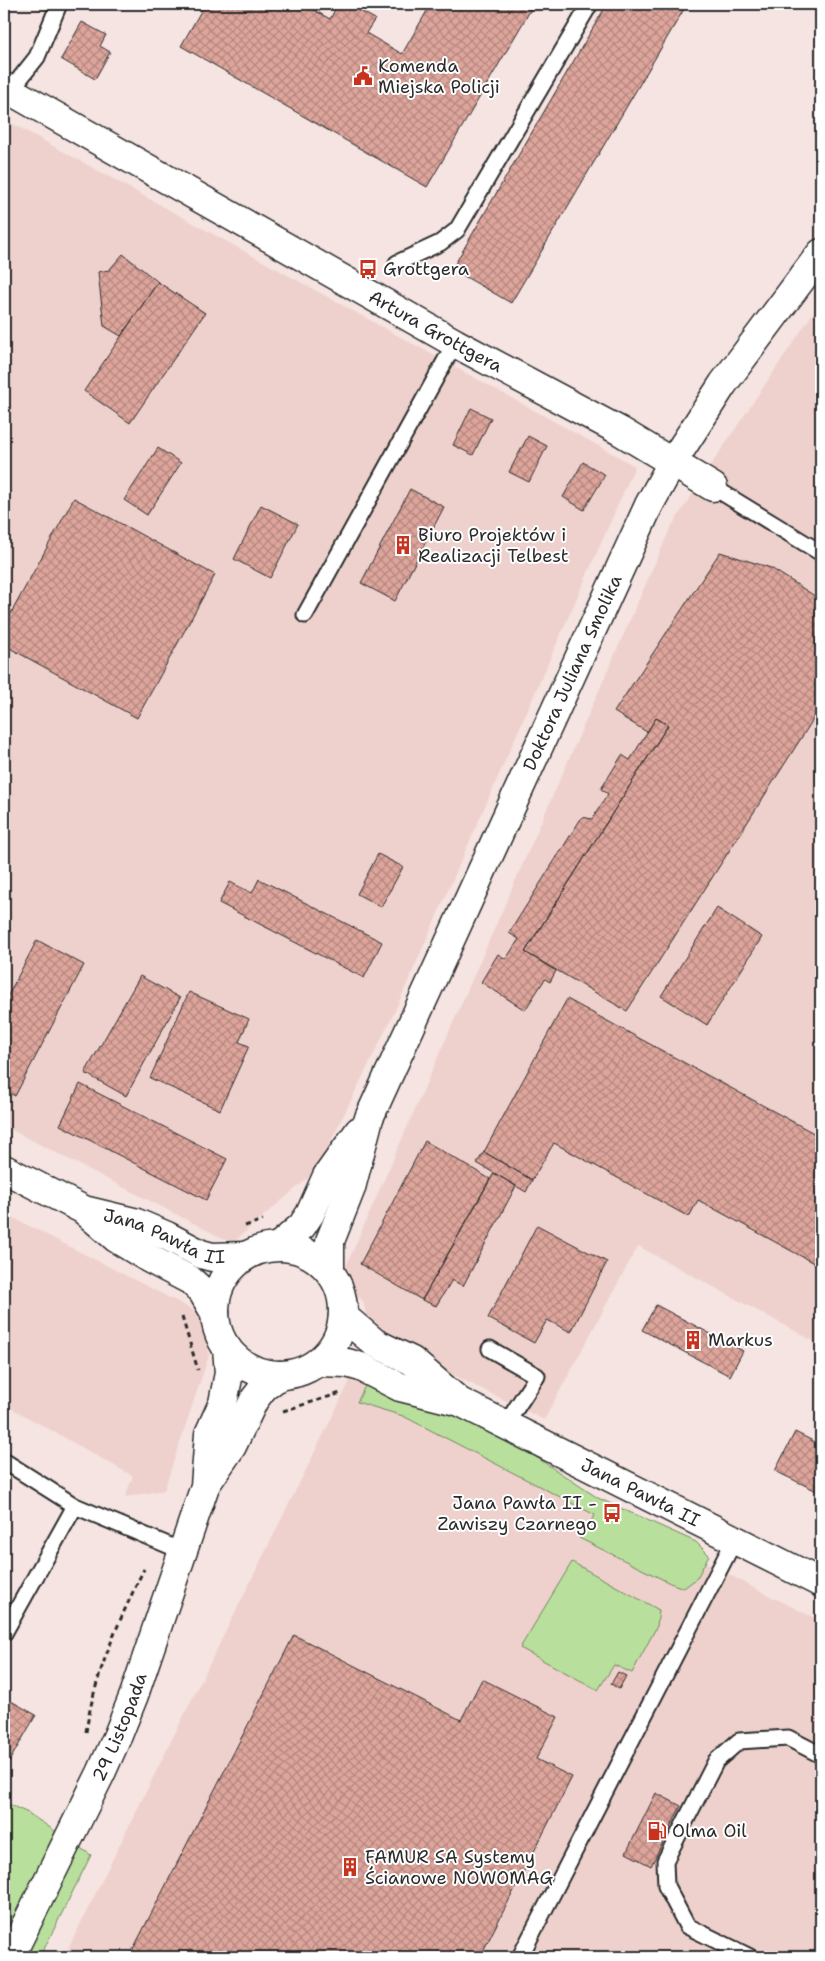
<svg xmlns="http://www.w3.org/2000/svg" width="825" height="1961" font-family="'Shantell Sans',sans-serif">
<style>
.built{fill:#eed1cc}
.grass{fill:#b8df9b;stroke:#728563}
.building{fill:url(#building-cross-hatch);stroke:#2b2b2b}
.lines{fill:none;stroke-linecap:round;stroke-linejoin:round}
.service-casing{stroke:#2b2b2b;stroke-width:19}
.minor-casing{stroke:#2b2b2b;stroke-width:31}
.path{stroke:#2b2b2b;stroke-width:3;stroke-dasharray:5 4;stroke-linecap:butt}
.service{stroke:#fff;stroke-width:15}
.minor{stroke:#fff;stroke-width:28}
.labels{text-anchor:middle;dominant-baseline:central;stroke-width:4;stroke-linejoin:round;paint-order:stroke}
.poi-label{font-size:18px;fill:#2b2b2b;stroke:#fff;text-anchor:start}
.street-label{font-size:18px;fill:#2b2b2b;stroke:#fff}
</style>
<defs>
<pattern id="building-cross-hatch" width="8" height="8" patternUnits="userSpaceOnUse" patternTransform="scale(1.25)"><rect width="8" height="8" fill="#dea59c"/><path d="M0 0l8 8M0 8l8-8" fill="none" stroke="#b4877f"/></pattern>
</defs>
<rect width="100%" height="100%" fill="#f5e4e1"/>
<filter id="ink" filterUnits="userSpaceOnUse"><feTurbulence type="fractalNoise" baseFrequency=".02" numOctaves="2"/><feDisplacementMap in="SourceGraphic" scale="10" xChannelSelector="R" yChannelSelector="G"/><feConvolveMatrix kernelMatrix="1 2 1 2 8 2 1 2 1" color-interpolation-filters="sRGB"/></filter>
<g filter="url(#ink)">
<path class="built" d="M4,119L635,466L394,1013L316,1171L232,1243L4,1126Z
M821,301V1345L638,1246L544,1420L371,1334L363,1301L340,1280L670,529L713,462Z
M4,1213L205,1316L209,1355L164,1490L125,1497L133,1476L4,1404Z
M353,1375L758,1590L821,1621V1957H64Z"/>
<path class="grass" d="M371,1374L518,1445L598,1498L696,1542L709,1555L697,1578L684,1588L670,1583L579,1538L595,1515L403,1416L357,1402Z
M572,1562L659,1610L657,1626L632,1673L614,1665L598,1690L520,1648Z
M4,1802L28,1813L91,1855L40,1957H4Z"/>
<path class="building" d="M205,4H303L330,19L338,4H348L375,19L366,33L402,54L431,4H534L427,187L181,46Z
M607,4H687L511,303L452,269Z
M82,22L106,35L100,46L110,52L95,79L61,59Z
M123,254L158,282L121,336L104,326L98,272L109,270Z
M158,282L205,313L130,423L84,391Z
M471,408L491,418L473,455L453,445Z
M528,436L547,446L529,482L509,472Z
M158,448L181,463L147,515L124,500Z
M583,462L605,475L584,510L563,497Z
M410,489L444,507L395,601L361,583Z
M74,498L215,575L137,718L4,645V626Z
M261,505L298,524L270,578L234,559Z
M720,552L771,568L821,600V707L627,1011L525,952L668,725L656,718L647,732L614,712Z
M656,718L668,725L525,952L556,971L550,982L545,979L525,1010L481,982L498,954L506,959L519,939L509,933L582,817L592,819L608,794L601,789L622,755L630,760Z
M378,854L403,867L381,907L357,894Z
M259,879L382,942L364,978L219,903L230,882L252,893Z
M717,908L762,937L707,1025L661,996Z
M37,940L84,965L15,1096L4,1090V1003Z
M140,976L180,998L126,1096L85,1073Z
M189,992L249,1019L239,1042L249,1046L220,1110L150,1078Z
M567,999L821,1137V1267L698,1200L689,1217L554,1143L532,1180L484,1152Z
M80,1084L227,1159L206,1200L60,1125Z
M425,1141L490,1179L422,1300L360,1264Z
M484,1152L532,1180L526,1192L477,1163Z
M494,1173L516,1186L463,1286L452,1280L436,1306L422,1300Z
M537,1225L607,1262L571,1332L547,1320L534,1343L488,1318Z
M656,1305L743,1351L730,1376L642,1330Z
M795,1432L821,1445V1493L775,1471Z
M294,1635L461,1720L482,1679L558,1717L536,1759L572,1777L480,1957H129Z
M618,1672L626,1676L619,1689L611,1684Z
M11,1701L36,1715L7,1765L4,1763V1714Z
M656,1793L681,1806L651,1866L626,1853Z"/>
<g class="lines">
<g class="service-casing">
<path id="service" d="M10,91L37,57L59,4
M397,263L440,243L457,230L590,4
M713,487L821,553
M305,615L455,343
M490,1349L537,1376L506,1424
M4,1461L75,1506
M4,1633L75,1506L182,1551
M520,1957L735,1539
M750,1957L687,1926L666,1886L665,1861L716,1761L739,1741L788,1738L821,1755"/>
</g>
<g class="minor-casing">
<g id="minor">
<path id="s1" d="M4,87L455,343L620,431L713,487"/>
<path id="s2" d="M4,1169L84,1210L134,1222L167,1236L201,1254L212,1257L245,1256"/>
<path d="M87,1213L116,1238L150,1259L190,1280L202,1291L215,1313"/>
<path d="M279,1246L302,1226L310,1214L327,1176L359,1131"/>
<circle cx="279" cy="1311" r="64"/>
<path id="s3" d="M330,1272V1241L351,1188L369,1118L649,505L672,463L723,384L821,253"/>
<path d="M343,1316L375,1343L412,1361L455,1398"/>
<path id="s4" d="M319,1362L347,1363L361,1367L400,1387L460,1402L821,1583"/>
<path d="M206,1484L232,1446L254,1400L264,1387L280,1375"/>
<path id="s5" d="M10,1957L101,1773L118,1735L134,1695L205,1486L209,1434L223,1403L229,1373L227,1348"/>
</g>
</g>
<path class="path" d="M245,1226L263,1220
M182,1317L198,1370
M283,1411L341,1393
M86,1732C94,1676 119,1620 144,1569"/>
<use href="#service" class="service"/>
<use href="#minor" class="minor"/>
</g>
</g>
<defs>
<g id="civic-bare" transform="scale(1.5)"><path d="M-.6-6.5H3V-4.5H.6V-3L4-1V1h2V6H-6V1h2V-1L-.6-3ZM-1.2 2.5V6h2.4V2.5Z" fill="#c8321e" stroke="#fff" stroke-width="2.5" paint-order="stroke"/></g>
<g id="bus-bare" transform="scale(1.5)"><path d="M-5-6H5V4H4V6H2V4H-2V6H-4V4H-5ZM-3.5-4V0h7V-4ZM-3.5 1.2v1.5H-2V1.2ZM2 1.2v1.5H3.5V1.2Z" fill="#c8321e" stroke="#fff" stroke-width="2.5" paint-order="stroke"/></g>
<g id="building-bare" transform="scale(1.5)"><path d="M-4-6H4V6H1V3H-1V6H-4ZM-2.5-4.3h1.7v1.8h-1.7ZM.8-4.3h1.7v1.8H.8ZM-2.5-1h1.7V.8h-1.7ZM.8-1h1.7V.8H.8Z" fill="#c8321e" stroke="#fff" stroke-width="2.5" paint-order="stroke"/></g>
<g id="fuel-bare" transform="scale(1.5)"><path d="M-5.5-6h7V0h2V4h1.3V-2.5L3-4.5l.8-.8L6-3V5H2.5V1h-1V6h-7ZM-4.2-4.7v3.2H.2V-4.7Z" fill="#c8321e" stroke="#fff" stroke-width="2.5" paint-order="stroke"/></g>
</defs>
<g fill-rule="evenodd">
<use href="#civic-bare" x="363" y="76"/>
<use href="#bus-bare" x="368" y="269"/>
<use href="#building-bare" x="403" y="545"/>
<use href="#building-bare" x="693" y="1340"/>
<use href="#bus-bare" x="612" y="1513"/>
<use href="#fuel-bare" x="657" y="1831"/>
<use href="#building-bare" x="350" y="1867"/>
</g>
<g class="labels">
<g class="poi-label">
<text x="378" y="66">Komenda<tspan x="378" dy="21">Miejska Policji</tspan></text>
<text x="383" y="269">Grottgera</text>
<text x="418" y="535">Biuro Projektów i<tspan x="418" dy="21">Realizacji Telbest</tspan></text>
<text x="708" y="1340">Markus</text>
<text x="597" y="1503" text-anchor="end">Jana Pawła II -<tspan x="597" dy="21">Zawiszy Czarnego</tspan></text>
<text x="672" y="1831">Olma Oil</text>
<text x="365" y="1857">FAMUR SA Systemy<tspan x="365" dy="21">Ścianowe NOWOMAG</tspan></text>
</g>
<g class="street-label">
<text stroke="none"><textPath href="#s1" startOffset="496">Artura Grottgera</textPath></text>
<text stroke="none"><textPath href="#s3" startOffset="650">Doktora Juliana Smolika</textPath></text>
<text stroke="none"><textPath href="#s2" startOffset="175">Jana Pawła II</textPath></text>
<text stroke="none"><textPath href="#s4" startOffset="350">Jana Pawła II</textPath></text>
<text stroke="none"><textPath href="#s5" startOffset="255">29 Listopada</textPath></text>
</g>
</g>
<rect width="825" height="1961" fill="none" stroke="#fff" stroke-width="20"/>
<rect x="10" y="10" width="805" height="1941" fill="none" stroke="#2b2b2b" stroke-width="2" filter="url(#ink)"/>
</svg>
